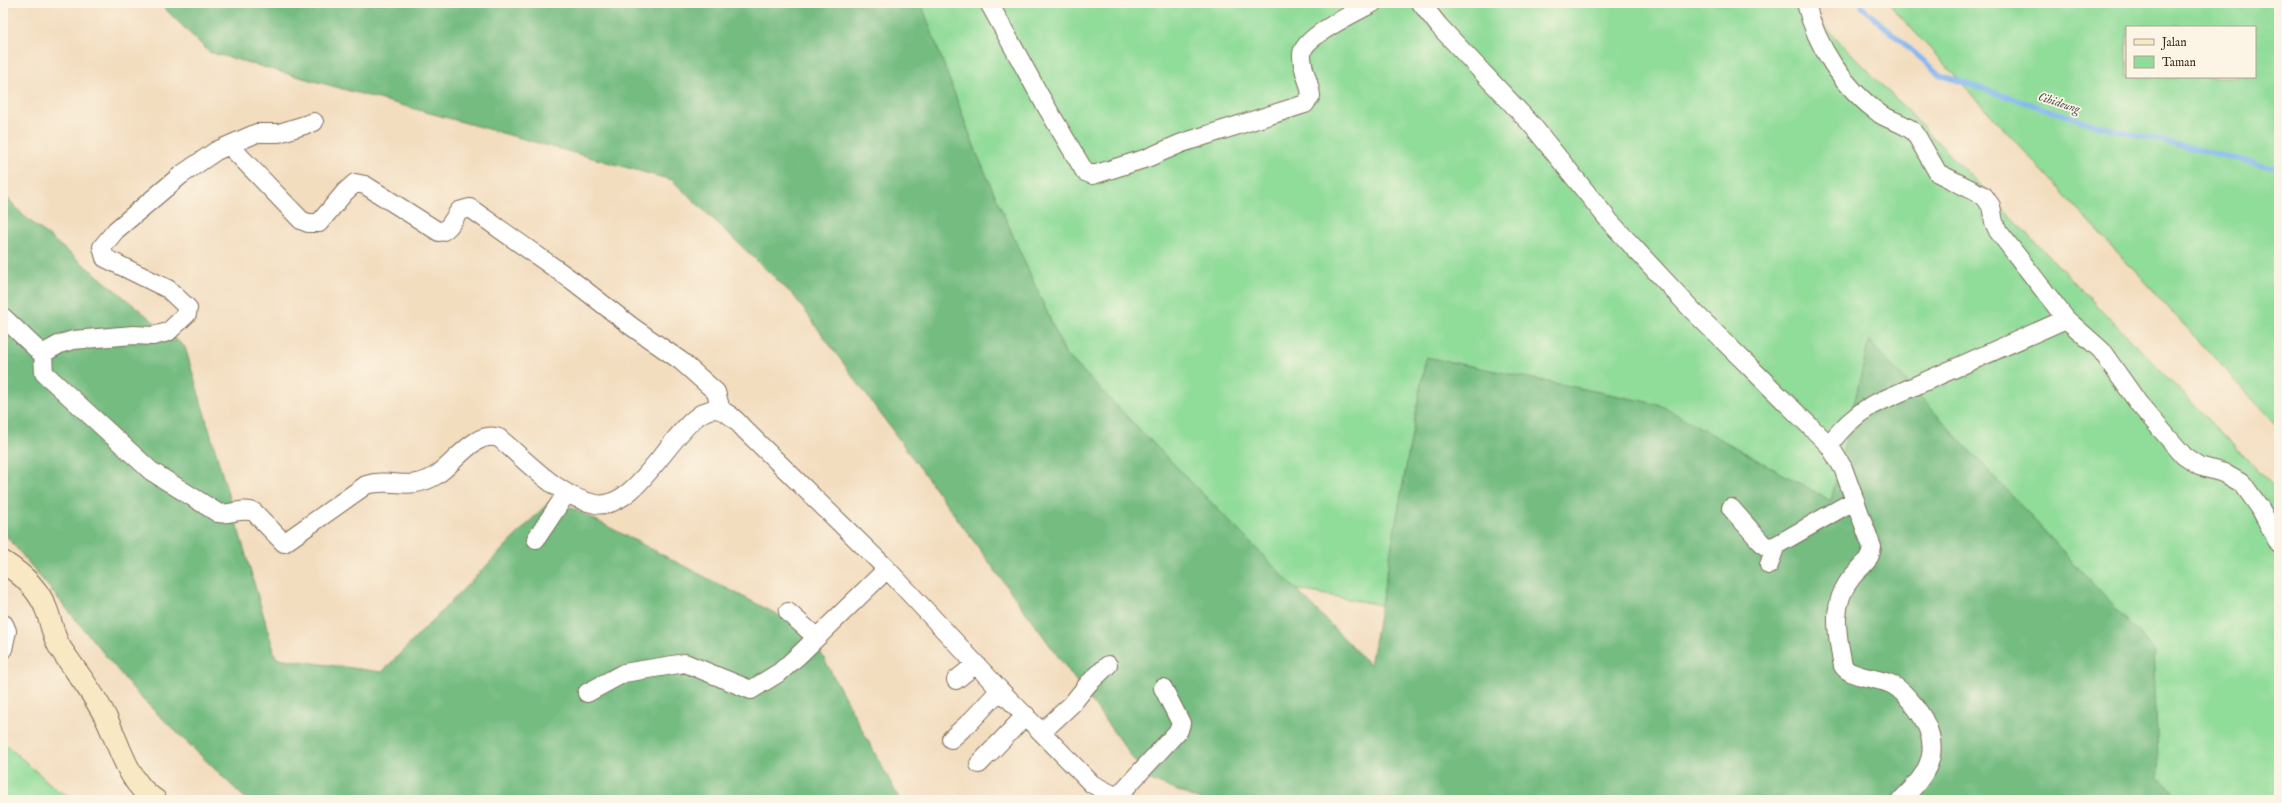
<svg xmlns="http://www.w3.org/2000/svg" width="2282" height="803" font-family="'IM FELL English',serif">
<style>
.green{fill:#90dc99;stroke:#66835c;fill-rule:evenodd}
.forest{fill:#74bc81;stroke:#587350}
.lines{fill:none;stroke-linecap:round;stroke-linejoin:round}
.stream{stroke:#86b7f2;stroke-width:5}
.street-casing{stroke:#7b6956;stroke-width:20}
.secondary-casing{stroke:#7b6956;stroke-width:24}
.street{stroke:#fff;stroke-width:18}
.secondary{stroke:#f8e8c3;stroke-width:22}
.labels{text-anchor:middle;dominant-baseline:central;stroke-width:3.5;stroke-linejoin:round;paint-order:stroke}
.water-label{font-size:12px;font-style:italic;fill:#52545e;stroke:#fcf5e5}
</style>
<rect width="100%" height="100%" fill="#fcf5e5"/>
<filter id="ink" filterUnits="userSpaceOnUse"><feTurbulence type="fractalNoise" baseFrequency=".025" numOctaves="2"/><feDisplacementMap in="SourceGraphic" scale="8" xChannelSelector="R" yChannelSelector="G"/><feConvolveMatrix kernelMatrix="1 2 1 2 8 2 1 2 1" color-interpolation-filters="sRGB"/></filter>
<filter id="wash" filterUnits="userSpaceOnUse"><feTurbulence type="fractalNoise" baseFrequency=".012" numOctaves="4" result="noise"/><feDisplacementMap in="SourceGraphic" scale="16" xChannelSelector="R" yChannelSelector="G"/><feGaussianBlur stdDeviation="0.9" result="paint"/><feColorMatrix in="noise" values="0 0 0 0 0 0 0 0 0 0 0 0 0 0 0 0 0 1.4 0 .05"/><feComposite in="paint" operator="in"/></filter>
<g filter="url(#wash)">
<rect width="100%" height="100%" fill="#f3ddbf"/>
<path class="green" d="M842,3H1802L2279,492V800H2086L1517,630L1049,544Z
M1888,3H2279V428ZM2127,27H2255V77H2127Z
M3,742L57,790L77,800H3Z"/>
<path class="forest" d="M159,3H921L977,154L1065,353L1370,665L1426,357L1658,404L1831,501L1869,341L2153,649L2159,778L2183,800H1200L1148,779L794,296L672,180L209,52Z
M3,193L24,216L185,347L276,658L382,672L553,498L809,631L900,800H247L140,697L3,532Z"/>
<g class="lines">
<path class="stream" d="M1862,3V7L1940,75L2092,124L2279,169"/>
</g>
</g>
<g filter="url(#ink)">
<g class="lines">
<g class="street-casing">
<path id="street" d="M989,3L1040,96L1085,172L1093,175L1147,158L1182,143L1305,104L1311,96C1310,82 1301,68 1302,54C1303,37 1358,11 1373,3
M1421,3L1439,26L1532,125L1611,223L1693,311L1829,445L1843,468L1872,547C1870,562 1861,566 1852,577C1830,603 1837,635 1843,666C1849,677 1880,678 1893,685C1902,690 1911,701 1917,709C1944,747 1931,772 1901,800
M1806,3C1816,46 1844,88 1880,114C1891,121 1905,123 1915,133L1938,173L1984,196L1991,206L1994,222L1998,231L2066,319L2101,350L2139,404L2184,456L2199,466L2224,473L2243,484L2260,508L2279,544
M229,145L301,220L308,223H319L345,192L355,183L365,185L439,232C448,232 454,218 459,211L470,208L573,281L631,326L681,361L716,392L721,410
M3,317L43,355L44,373L151,471L218,513C230,516 241,507 254,512L284,543L366,485C392,477 408,492 435,476C454,465 475,429 499,438C527,461 559,498 596,504C643,512 683,399 720,410C730,413 738,422 744,429L887,569L1000,690L1092,784L1117,797L1116,800
M42,354L60,344L73,340L134,335L153,336L168,332L187,314L188,308L168,289L105,258L102,247L116,230L181,175L216,151L257,133H279L314,122
M1829,445C1841,428 1854,416 1872,405L2066,319
M1731,508L1760,541L1765,546L1773,547L1855,500
M536,539L566,494
M1769,565L1776,545
M788,612L816,637
M3,649L7,631L4,624
M956,680L976,664
M587,693L624,673L685,663L751,690L780,672L800,654L887,569
M1042,732L1072,704L1088,684L1108,665
M951,739L971,721L1000,690
M979,764L1026,715
M1117,797L1179,730L1181,723L1163,688"/>
</g>
<g class="secondary-casing">
<path id="secondary" d="M3,562C22,574 39,589 47,611C51,622 53,635 59,646C75,671 94,693 107,720C120,747 129,784 155,800"/>
</g>
<use href="#street" class="street"/>
<use href="#secondary" class="secondary"/>
</g>
</g>
<g class="labels">
<g class="water-label">
<text transform="translate(2059 103) rotate(18)">Cihideung</text>
</g>
</g>
<rect width="2282" height="803" fill="none" stroke="#fcf5e5" stroke-width="16"/>
<rect x="2126" y="26" width="130" height="52" fill="#fcf5e5" stroke="#afa495"/>
<rect x="2134" y="39" width="20" height="6" fill="#f8e8c3" stroke="#afa495"/>
<text x="2162" y="46" font-size="12" fill="#3b2a1e">Jalan</text>
<rect x="2134" y="56" width="20" height="12" fill="#90dc99" stroke="#afa495"/>
<text x="2162" y="66" font-size="12" fill="#3b2a1e">Taman</text>
</svg>
